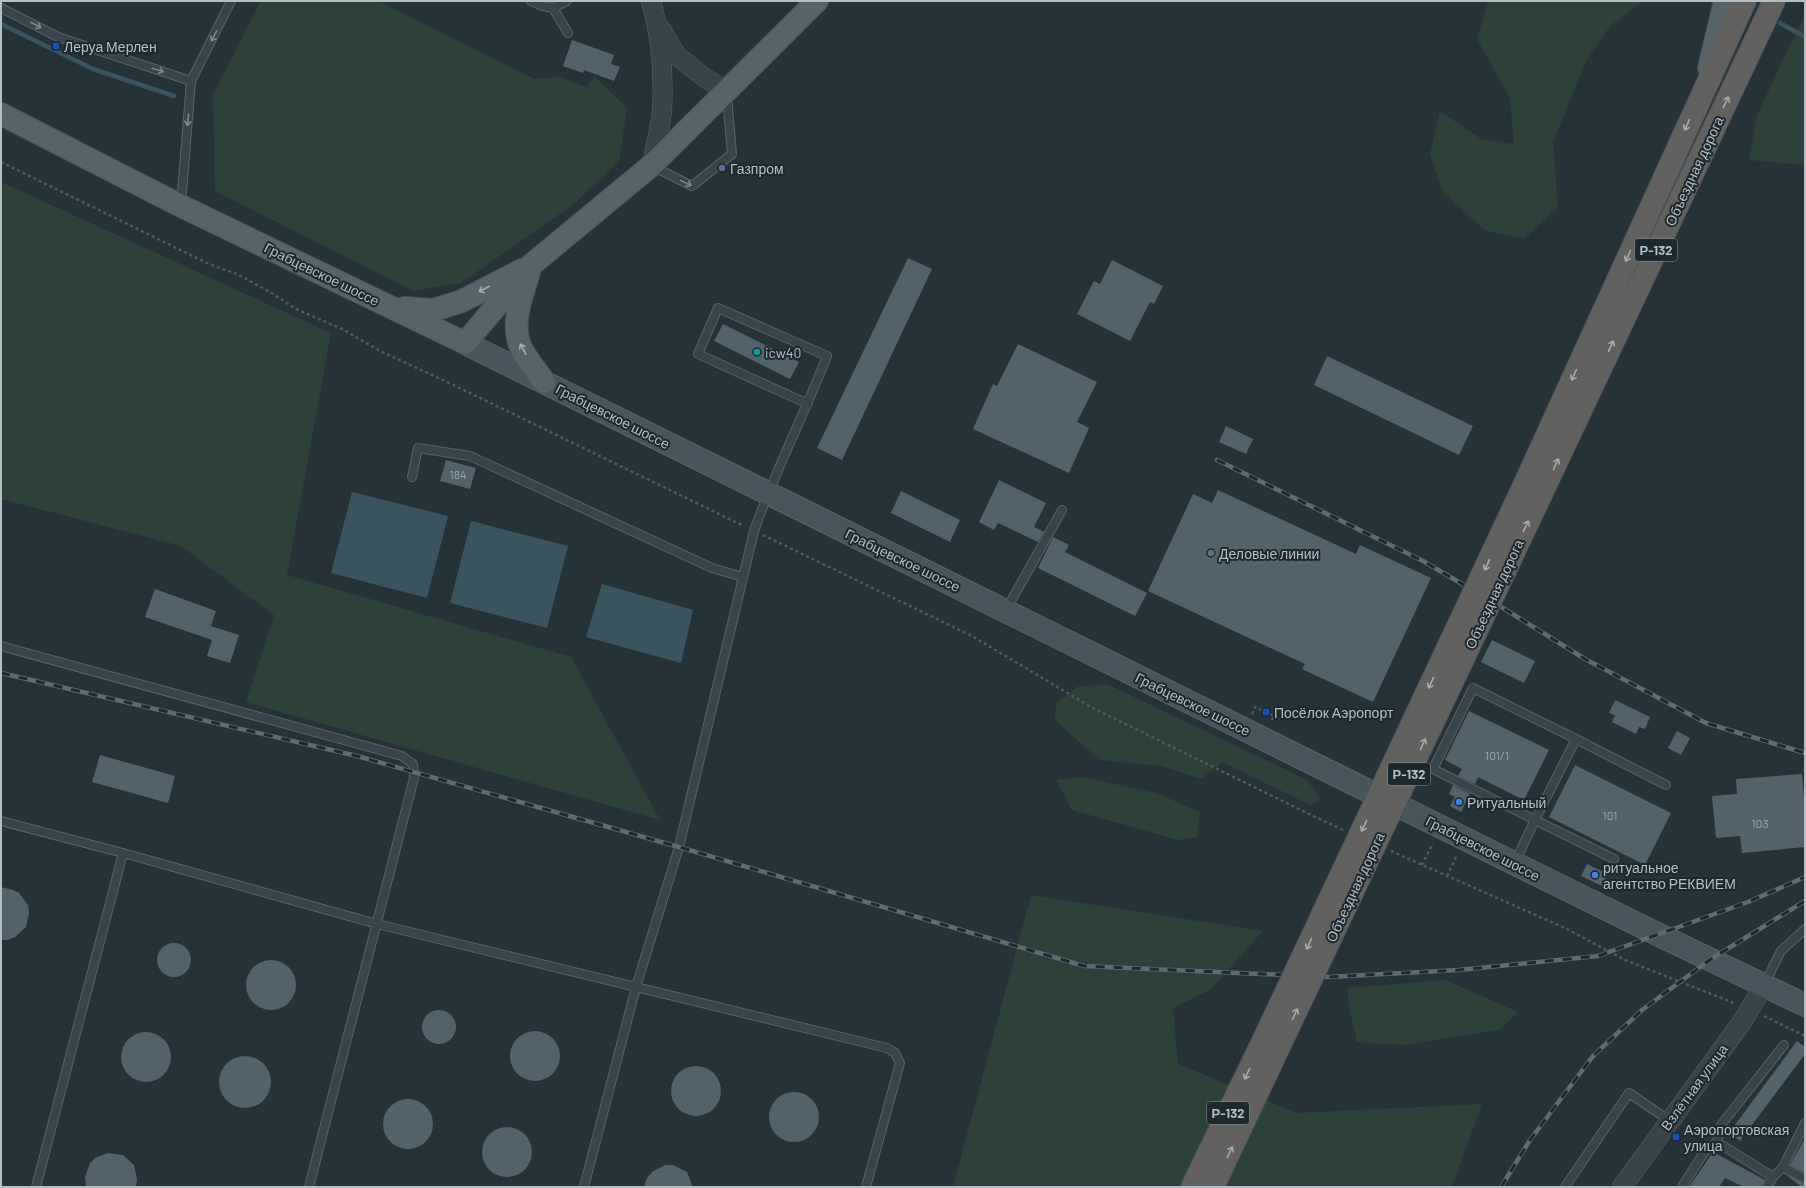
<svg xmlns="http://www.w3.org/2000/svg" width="1806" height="1188" font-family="Barlow,sans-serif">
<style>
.green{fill:#2d413b}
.water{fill:#3a545f}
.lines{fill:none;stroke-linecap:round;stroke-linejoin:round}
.stream{stroke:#3a545f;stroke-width:4.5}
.building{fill:#52626a}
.service-casing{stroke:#566267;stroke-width:10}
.tertiary-casing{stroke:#566267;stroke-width:20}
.secondary-casing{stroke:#566267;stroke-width:24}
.primary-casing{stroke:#445055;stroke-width:24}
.trunk-casing{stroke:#434f54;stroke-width:24}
.path{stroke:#4b5d5b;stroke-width:2.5;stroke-dasharray:3 3;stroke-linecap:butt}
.service{stroke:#38444a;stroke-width:8}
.tertiary{stroke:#38444a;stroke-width:19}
.secondary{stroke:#47555c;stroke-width:22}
.primary{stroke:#56646a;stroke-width:22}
.trunk{stroke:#626160;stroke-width:22}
.rail-casing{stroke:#5d6c72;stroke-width:4.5}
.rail{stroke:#1d292e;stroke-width:3;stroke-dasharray:9;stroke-linecap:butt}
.trunk-bridge-casing{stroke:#434f54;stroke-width:24;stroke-linecap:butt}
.trunk-bridge{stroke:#626160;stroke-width:22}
.oneway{stroke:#7c888e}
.oneway2{stroke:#a3acb1}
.oneway3{stroke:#a0adb3}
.transit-dot{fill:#1a4fb4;stroke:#1d292e;stroke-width:1.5}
.service-dot{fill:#5c6f8a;stroke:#1d292e;stroke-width:1.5}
.culture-dot{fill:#0f9aa8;stroke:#1d292e;stroke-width:1.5}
.shop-dot{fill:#3f7fe0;stroke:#1d292e;stroke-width:1.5}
.labels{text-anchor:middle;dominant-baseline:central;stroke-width:4;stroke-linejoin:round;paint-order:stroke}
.number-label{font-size:12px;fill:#9ba8ae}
.shield{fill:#1d292e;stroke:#869298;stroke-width:1}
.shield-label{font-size:13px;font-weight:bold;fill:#b3bfc5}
.poi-label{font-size:14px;fill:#b3bfc5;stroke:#1d292e;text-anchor:start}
.street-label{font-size:14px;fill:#b3bfc5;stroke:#1d292e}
</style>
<rect width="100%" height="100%" fill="#253339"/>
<path class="green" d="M261,1H379L535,79L560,77L587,88L594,76L627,108L619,161L574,204L461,283L414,291L215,191L213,95Z
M1488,1H1644L1610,26L1586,61L1553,142L1558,207L1524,239L1484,230L1443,192L1430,154L1440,111L1481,139L1514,144L1510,98L1477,39Z
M1805,14V165L1749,160L1757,115Z
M1,182L331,333L287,575L571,657L660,820L246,702L274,615L181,546L1,499Z
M1107,684L1307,780L1321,800L1310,805L1222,762L1201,779L1162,766L1100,760L1055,720L1056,703L1077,687Z
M1082,777L1156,793L1200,812L1197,837L1178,840L1072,810L1056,780Z
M1031,895L1263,931L1211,989L1173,1008L1178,1064L1297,1113L1482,1104L1452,1187H953Z
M1445,980L1518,1012L1500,1030L1403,1045L1357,1042L1349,1008L1347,988Z"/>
<path class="water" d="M352,492L448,516L427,598L331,573Z
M471,521L568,546L547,628L450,603Z
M602,584L693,610L681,663L586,637Z"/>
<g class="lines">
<path class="stream" d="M1780,23L1805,37
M1,24L93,69L174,96"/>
</g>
<path class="building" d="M572,40L614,55L611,64L620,67L614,81L584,70L583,73L563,66Z
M908,258L932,269L842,460L817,448Z
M1112,260L1163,286L1154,304L1150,302L1130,341L1077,314L1094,281L1100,284Z
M723,324L799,362L790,379L714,341Z
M1018,344L1097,382L1077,422L1089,428L1069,473L973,429L993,384L997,386Z
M1327,356L1473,426L1459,455L1314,385Z
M1226,426L1253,439L1246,454L1219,442Z
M446,460L476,468L470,489L440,481Z
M999,480L1046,503L1034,527L1044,532L1038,542L998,523L994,530L979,522Z
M1218,490L1356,554L1360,545L1431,578L1373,702L1302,669L1305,664L1148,591L1193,494L1212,503Z
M901,491L960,520L950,542L891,513Z
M1053,537L1069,545L1065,552L1147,593L1135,616L1038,568Z
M155,589L216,611L211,626L239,635L230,663L207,656L212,640L145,617Z
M1492,640L1535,661L1524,683L1481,662Z
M1615,700L1650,717L1645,729L1639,727L1636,734L1612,722L1615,715L1609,713Z
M1469,711L1549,750L1524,800L1478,777L1475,784L1458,776L1462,769L1445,760Z
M1677,731L1690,738L1681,755L1668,748Z
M100,755L175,776L168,803L92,782Z
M1575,765L1671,813L1645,865L1549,817Z
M1802,774L1805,810V847L1742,853L1740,836L1716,838L1712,796L1737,794L1736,779Z
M1453,785L1470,794L1461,812L1450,806L1455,797L1449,794Z
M1587,864L1608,874L1602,886L1581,876Z
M1,887L13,890L19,893L28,905L29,913L26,927L15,937L8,940H1Z
M157 960a17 17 0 1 1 34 0a17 17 0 1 1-34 0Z
M246 985a25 25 0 1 1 50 0a25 25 0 1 1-50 0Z
M422 1027a17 17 0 1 1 34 0a17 17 0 1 1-34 0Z
M510 1056a25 25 0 1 1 50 0a25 25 0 1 1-50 0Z
M121 1057a25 25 0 1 1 50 0a25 25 0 1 1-50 0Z
M1797,1041L1805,1047V1054L1740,1141L1729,1133Z
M219 1082a26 26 0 1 1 52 0a26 26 0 1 1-52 0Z
M671 1091a25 25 0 1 1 50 0a25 25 0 1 1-50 0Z
M769 1117a25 25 0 1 1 50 0a25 25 0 1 1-50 0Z
M383 1124a25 25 0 1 1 50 0a25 25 0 1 1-50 0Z
M482 1152a25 25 0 1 1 50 0a25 25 0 1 1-50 0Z
M1805,1138V1173L1790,1165Z
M1713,1152L1765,1180L1762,1187H1744L1725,1178L1719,1187H1689Z
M108,1153L123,1155L134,1165L137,1179L136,1187H86L85,1177L90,1163L95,1158Z
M665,1165H673L687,1172L693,1187H644L647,1178L652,1172Z
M1786,1175L1805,1184V1187H1802Z"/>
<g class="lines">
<g class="service-casing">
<path id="service" d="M531,1L542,6L553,8L568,33
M1,8L58,37L191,81
M553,8L567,1
M652,166L692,186L732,154L727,96
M181,205L191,81L231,1
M412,477L418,448L470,456L712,568L743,577
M1006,610L1062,510
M1,646L402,756L413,764L414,778L309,1187
M1473,688L1576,739L1535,820L1433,769Z
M1576,739L1666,785
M1,821L123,853L377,924L887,1048L895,1053L900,1063L866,1187
M1515,862L1535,820L1614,859
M1764,985L1781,951L1805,929
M1717,1142L1721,1125L1784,1045
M1783,1167L1805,1123
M1773,1177L1783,1167L1805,1179
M36,1187L123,853
M584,1187L636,987L679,847L754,531C775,471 804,415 827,356L718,308L698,354L808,404
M1565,1187L1629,1093L1670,1121
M1682,1187L1705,1151L1717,1142L1773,1177L1767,1187"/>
</g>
<g class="tertiary-casing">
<path id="tertiary" d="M651,1C661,36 664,74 662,111C660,129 655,147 652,165
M661,29L676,55L705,78L727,91
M1622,1187L1742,1022L1764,985"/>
</g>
<g class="secondary-casing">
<path id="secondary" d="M465,343L1657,934L1805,1005"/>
</g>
<g class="primary-casing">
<path id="primary" d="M1709,68L1725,1
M1,114L181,206L465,343L531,265L652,165L817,1
M529,272C523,293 513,317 518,339C521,354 536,369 544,382
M404,308L434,310L462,301L522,270"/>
</g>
<g class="trunk-casing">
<path id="trunk" d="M1521,492L1745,1
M1539,499L1774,1
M1192,1187L1264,1039
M1213,1187L1278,1049"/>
</g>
<path class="path" d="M1,162L209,264L237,274L270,292L296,309L342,329L380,351L441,379L744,526
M763,535L972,636L1091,707L1311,815L1343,830
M1252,714L1255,707L1274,716L1271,722
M1391,851L1565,928L1625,960L1734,1003
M1422,865L1433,843
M1447,876L1457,855
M1764,1016L1805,1036"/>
<use href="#service" class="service"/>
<use href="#tertiary" class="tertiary"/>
<use href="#secondary" class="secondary"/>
<use href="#primary" class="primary"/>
<use href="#trunk" class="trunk"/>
<g class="rail-casing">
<path id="rail" d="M1217,460L1423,561L1503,608L1585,659L1706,723L1805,753
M1,673L357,756L679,847L1084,966L1329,977L1459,970L1598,956L1748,902L1805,877
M1501,1187L1530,1140L1593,1056L1642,1010L1711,959L1805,901"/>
</g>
<use href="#rail" class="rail"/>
<g class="trunk-bridge-casing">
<path id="trunk-bridge" d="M1264,1039L1521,492
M1278,1049L1539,499"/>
</g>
<use href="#trunk-bridge" class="trunk-bridge"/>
</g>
<defs><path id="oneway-shaft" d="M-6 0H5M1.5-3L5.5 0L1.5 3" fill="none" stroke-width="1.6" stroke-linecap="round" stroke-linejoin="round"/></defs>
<g class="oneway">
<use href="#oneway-shaft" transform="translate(36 25) rotate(27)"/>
<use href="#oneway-shaft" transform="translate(214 36) rotate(117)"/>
<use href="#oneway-shaft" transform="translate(158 70) rotate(18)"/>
<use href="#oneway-shaft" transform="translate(188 120) rotate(95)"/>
<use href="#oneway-shaft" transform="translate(686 183) rotate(26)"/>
</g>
<g class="oneway2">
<use href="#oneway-shaft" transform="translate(1726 102) rotate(-65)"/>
<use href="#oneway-shaft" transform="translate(1687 125) rotate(114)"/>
<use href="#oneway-shaft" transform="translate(1628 256) rotate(114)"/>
<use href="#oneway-shaft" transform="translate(1611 346) rotate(-65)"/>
<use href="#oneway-shaft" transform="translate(1574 375) rotate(114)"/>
<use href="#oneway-shaft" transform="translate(1556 464) rotate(-65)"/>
<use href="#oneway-shaft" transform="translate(1526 526) rotate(-65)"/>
<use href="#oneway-shaft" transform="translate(1487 565) rotate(115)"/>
<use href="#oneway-shaft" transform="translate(1431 683) rotate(115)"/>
<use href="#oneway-shaft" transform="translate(1423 744) rotate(-65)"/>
<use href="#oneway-shaft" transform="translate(1364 826) rotate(115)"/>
<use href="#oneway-shaft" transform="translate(1309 944) rotate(115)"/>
<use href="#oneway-shaft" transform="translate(1295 1014) rotate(-65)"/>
<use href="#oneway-shaft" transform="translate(1247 1074) rotate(116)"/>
<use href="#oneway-shaft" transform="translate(1230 1152) rotate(-65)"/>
</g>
<g class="oneway3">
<use href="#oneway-shaft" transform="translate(484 289) rotate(153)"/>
<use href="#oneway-shaft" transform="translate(523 349) rotate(-118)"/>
</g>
<g class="transit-dot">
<rect x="52" y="42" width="8" height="8" rx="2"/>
<rect x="1262" y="708" width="8" height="8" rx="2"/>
<rect x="1672" y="1133" width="8" height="8" rx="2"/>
</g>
<g class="service-dot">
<circle cx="722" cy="168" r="4"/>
<circle cx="1211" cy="553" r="4"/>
</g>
<circle class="culture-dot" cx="757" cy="352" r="4"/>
<g class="shop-dot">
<circle cx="1459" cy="802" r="4"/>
<circle cx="1595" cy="875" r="4"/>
</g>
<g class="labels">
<g class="number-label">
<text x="458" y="474">184</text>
<text x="1497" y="755">101/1</text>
<text x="1610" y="815">101</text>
<text x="1760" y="823">103</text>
</g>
<g class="shield">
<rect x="1635" y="239" width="42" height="22" rx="3"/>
<rect x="1388" y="763" width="42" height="22" rx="3"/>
<rect x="1207" y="1102" width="42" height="22" rx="3"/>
</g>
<g class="shield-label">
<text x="1656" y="250">Р-132</text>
<text x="1409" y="774">Р-132</text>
<text x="1228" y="1113">Р-132</text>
</g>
<g class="poi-label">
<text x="64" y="46">Леруа Мерлен</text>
<text x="730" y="168">Газпром</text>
<text x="765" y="352">icw40</text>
<text x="1219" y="553">Деловые линии</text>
<text x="1274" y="712">Посёлок Аэропорт</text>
<text x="1467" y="802">Ритуальный</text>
<text x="1603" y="867">ритуальное<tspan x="1603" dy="16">агентство РЕКВИЕМ</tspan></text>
<text x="1684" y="1129">Аэропортовская<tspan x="1684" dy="16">улица</tspan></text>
</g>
<g class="street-label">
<text transform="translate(1694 171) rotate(-65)">Объездная дорога</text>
<text transform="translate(322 274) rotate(26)">Грабцевское шоссе</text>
<text transform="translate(613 416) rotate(27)">Грабцевское шоссе</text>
<text transform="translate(903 560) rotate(26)">Грабцевское шоссе</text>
<text transform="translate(1494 594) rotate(-65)">Объездная дорога</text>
<text transform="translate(1193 704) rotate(26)">Грабцевское шоссе</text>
<text transform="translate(1483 848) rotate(27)">Грабцевское шоссе</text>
<text transform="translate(1355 887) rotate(-65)">Объездная дорога</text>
<text transform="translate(1694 1087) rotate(-54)">Взлётная улица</text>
</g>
</g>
<rect width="1806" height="1188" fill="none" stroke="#b3bfc5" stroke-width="4"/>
</svg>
